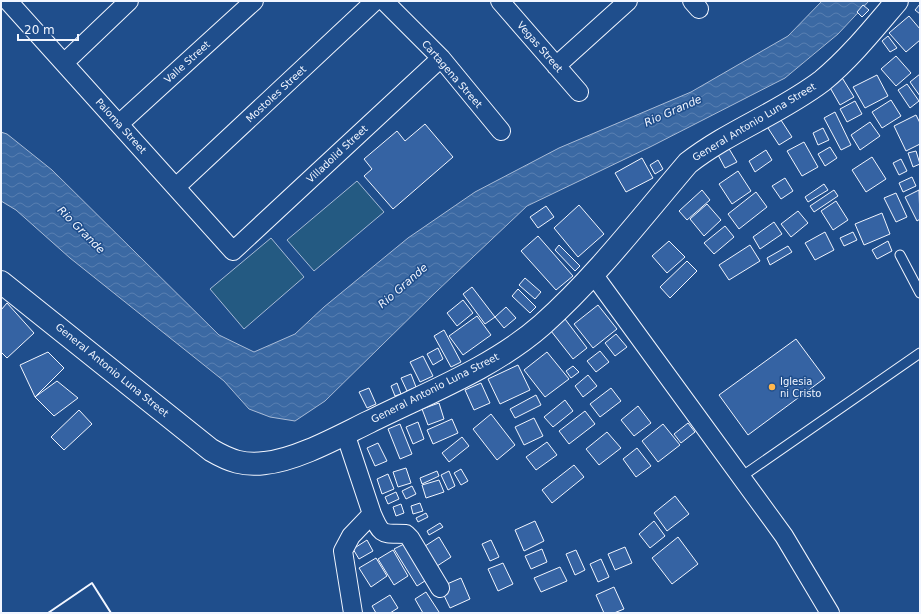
<svg xmlns="http://www.w3.org/2000/svg" width="921" height="614" font-family="'DejaVu Sans',sans-serif">
<style>
.pitch{fill:#245a82;stroke:#a8bbd7}
.water{fill:url(#water-waves);stroke:#a8bbd7}
.building{fill:#3563a3;stroke:#f2f6ff}
.lines{fill:none;stroke-linecap:round;stroke-linejoin:round}
.lane-casing{stroke:#f2f6ff;stroke-width:11}
.street-casing{stroke:#f2f6ff;stroke-width:20}
.secondary-casing{stroke:#f2f6ff;stroke-width:24}
.lane{stroke:#1f4e8c;stroke-width:9}
.street{stroke:#1f4e8c;stroke-width:18}
.secondary{stroke:#1f4e8c;stroke-width:22}
.wall{stroke:#f2f6ff;stroke-width:2}
.poi-dot{fill:#ffb74d;stroke:#1f4e8c;stroke-width:1.5}
.labels{text-anchor:middle;dominant-baseline:central;stroke-width:3;stroke-linejoin:round;paint-order:stroke}
.street-label{font-size:10px;fill:#f2f6ff;stroke:#1f4e8c}
.poi-label{font-size:10px;fill:#f2f6ff;stroke:#1f4e8c;text-anchor:start}
.water-label{font-size:11px;font-style:italic;fill:#f2f6ff;stroke:#1f4e8c}
</style>
<defs>
<pattern id="water-waves" width="16" height="10" patternUnits="userSpaceOnUse"><rect width="16" height="10" fill="#3b69a3"/><path d="M0 5q4-4 8 0t8 0" fill="none" stroke="#587fb1"/></pattern>
</defs>
<rect width="100%" height="100%" fill="#1f4e8c"/>
<path class="pitch" d="M357,181L384,212L314,271L287,240Z
M271,238L304,277L244,329L210,289Z"/>
<path class="water" d="M822,1H869L838,34L785,78L650,147L527,206L437,291L325,401L295,421L270,417L249,409L224,381L70,258L16,210L1,201V132L7,134L52,170L219,335L254,352L295,334L324,307L408,238L475,192L559,148L691,92L788,36Z"/>
<path class="building" d="M920,4V14L915,10Z
M863,5L869,10L862,17L857,12Z
M909,16L920,29V40L906,52L889,33Z
M888,36L897,48L890,52L882,41Z
M896,56L911,73L896,86L881,69Z
M920,74V96L910,82Z
M877,75L888,96L865,108L853,87Z
M841,76L854,97L840,105L828,84Z
M907,84L919,101L910,108L898,90Z
M891,100L901,116L882,128L872,112Z
M855,101L862,114L847,122L840,109Z
M835,112L851,145L841,150L824,118Z
M916,115L920,123V144L906,151L894,126Z
M779,117L792,137L779,145L766,125Z
M870,122L880,136L860,150L851,135Z
M425,124L453,157L393,209L364,176L372,169L364,159L397,131L405,141Z
M823,128L829,140L818,145L813,133Z
M804,142L818,167L802,176L787,151Z
M728,147L737,162L725,168L717,153Z
M830,147L837,158L825,166L818,154Z
M766,150L772,160L755,172L749,161Z
M916,151L920,164L913,167L908,153Z
M872,157L886,179L866,192L852,170Z
M642,158L653,178L626,192L615,173Z
M901,159L907,171L899,175L893,163Z
M658,160L663,169L655,174L650,165Z
M738,171L751,191L732,204L719,184Z
M912,177L916,186L903,192L899,183Z
M785,178L793,191L781,199L772,186Z
M824,184L828,190L808,202L805,197Z
M702,190L710,200L687,220L679,211Z
M834,190L838,196L814,212L810,206Z
M919,190L920,219L917,221L905,197Z
M756,192L767,207L739,229L728,214Z
M896,193L907,217L896,222L884,198Z
M836,201L848,220L833,230L821,211Z
M707,204L721,220L704,236L690,219Z
M579,205L604,234L578,257L554,228Z
M546,206L554,217L538,228L530,217Z
M798,211L808,223L791,237L781,224Z
M882,213L890,234L864,245L855,224Z
M774,222L782,234L760,249L753,237Z
M725,226L734,237L714,254L704,243Z
M825,232L834,250L815,260L805,243Z
M853,232L857,240L844,246L840,238Z
M538,236L573,276L556,290L521,251Z
M669,241L685,257L667,273L652,256Z
M888,241L892,251L877,259L872,250Z
M559,245L580,266L575,271L555,250Z
M750,245L760,261L729,280L719,265Z
M788,246L792,252L770,265L767,258Z
M687,261L697,271L670,298L660,287Z
M525,278L541,292L535,299L519,285Z
M472,287L495,317L485,324L463,294Z
M518,289L536,307L530,313L512,296Z
M463,300L473,313L457,326L447,313Z
M7,303L34,333L7,358L1,352V310Z
M598,305L617,329L593,348L574,324Z
M506,307L516,318L504,328L495,317Z
M477,316L491,335L463,355L449,336Z
M565,319L587,348L573,359L551,331Z
M444,330L461,362L451,367L434,336Z
M616,334L627,347L615,356L605,343Z
M796,339L825,378L748,435L719,395Z
M438,348L443,359L433,365L427,354Z
M600,351L609,362L596,372L587,361Z
M48,352L64,368L35,397L20,365Z
M547,352L569,379L545,397L524,370Z
M423,356L433,376L420,382L410,362Z
M518,365L530,390L500,404L488,379Z
M573,366L579,372L571,378L566,371Z
M411,374L416,387L407,391L401,378Z
M588,375L597,386L583,397L575,386Z
M57,381L78,398L54,416L35,397Z
M397,383L401,394L395,396L391,386Z
M481,383L490,403L474,410L465,390Z
M369,388L376,404L367,408L359,392Z
M611,388L621,401L600,417L590,404Z
M536,395L541,405L515,418L510,409Z
M565,400L573,411L553,427L544,417Z
M439,403L444,419L428,425L422,409Z
M638,406L651,423L634,436L621,420Z
M79,410L92,424L64,450L51,437Z
M585,411L595,424L569,444L559,431Z
M491,414L515,445L497,460L473,429Z
M534,418L543,436L524,445L515,427Z
M452,419L458,433L433,444L427,430Z
M418,422L424,439L413,444L406,427Z
M688,423L695,432L681,443L674,434Z
M400,424L412,454L400,459L388,429Z
M663,424L680,445L658,462L642,441Z
M607,432L621,448L599,465L586,449Z
M462,437L469,446L449,462L442,453Z
M547,442L557,455L536,470L526,457Z
M378,443L387,461L375,466L367,448Z
M637,448L651,466L636,477L623,459Z
M574,465L584,477L552,503L542,490Z
M406,468L411,483L398,487L393,472Z
M461,469L468,481L461,485L454,473Z
M437,471L439,476L422,484L420,478Z
M449,471L455,486L448,490L441,475Z
M388,474L394,489L382,494L377,479Z
M439,480L444,492L426,498L422,485Z
M412,486L416,494L406,499L402,491Z
M396,492L399,499L388,504L385,497Z
M675,496L689,514L667,531L654,513Z
M420,503L423,511L413,514L411,506Z
M401,504L404,513L396,516L393,507Z
M426,513L428,517L418,522L416,518Z
M535,521L544,541L524,551L515,530Z
M654,521L665,536L650,548L639,534Z
M440,523L443,527L429,535L427,531Z
M439,537L451,557L434,568L422,548Z
M678,537L698,564L672,584L652,558Z
M367,540L373,551L359,559L353,549Z
M491,540L499,557L490,561L482,544Z
M406,543L428,579L417,586L394,549Z
M625,547L632,563L615,570L608,554Z
M542,549L547,562L531,569L525,556Z
M393,550L408,576L394,585L378,559Z
M576,550L585,570L575,575L566,554Z
M376,558L387,576L371,587L359,568Z
M601,559L609,577L598,582L590,564Z
M503,563L513,584L498,591L488,569Z
M560,567L567,581L541,592L534,578Z
M461,578L470,599L450,608L440,587Z
M614,587L624,609L614,613H604L596,595Z
M426,592L439,612L438,613H423L415,599Z
M390,595L398,608L390,613H376L372,606Z"/>
<g class="lines">
<g class="lane-casing">
<path id="lane" d="M900,255L920,293
M741,477L920,353"/>
</g>
<g class="street-casing">
<path id="street" d="M8,1L233,251L441,58
M384,1L441,58L501,131
M500,1L579,92
M692,1L699,9
M64,63L129,1
M556,66L628,1
M119,124L254,1
M176,187L375,1
M593,274L784,536L830,613
M345,433L372,514L351,536L343,551L353,613
M372,514C382,537 382,533 406,534L410,538L440,588"/>
</g>
<g class="secondary-casing">
<path id="secondary" d="M1,282L211,450C230,461 244,466 265,463C297,460 340,436 369,422C427,393 493,368 542,325C596,277 641,218 688,163C729,131 780,113 822,81C850,58 874,28 897,1"/>
</g>
<use href="#lane" class="lane"/>
<use href="#street" class="street"/>
<use href="#secondary" class="secondary"/>
<path class="wall" d="M48,613L92,583L111,613"/>
</g>
<circle class="poi-dot" cx="772" cy="387" r="4"/>
<g class="labels">
<g class="street-label">
<text transform="translate(540 47) rotate(49)">Vegas Street</text>
<text transform="translate(187 62) rotate(-42)">Valle Street</text>
<text transform="translate(452 74) rotate(49)">Cartagena Street</text>
<text transform="translate(276 94) rotate(-43)">Mostoles Street</text>
<text transform="translate(754 122) rotate(-31)">General Antonio Luna Street</text>
<text transform="translate(121 126) rotate(48)">Paloma Street</text>
<text transform="translate(337 154) rotate(-43)">Villadolid Street</text>
<text transform="translate(112 370) rotate(39)">General Antonio Luna Street</text>
<text transform="translate(435 388) rotate(-27)">General Antonio Luna Street</text>
</g>
<g class="poi-label">
<text x="780" y="381">Iglesia<tspan x="780" dy="12">ni Cristo</tspan></text>
</g>
<g class="water-label">
<text transform="translate(673 111) rotate(-24)">Rio Grande</text>
<text transform="translate(81 230) rotate(45)">Rio Grande</text>
<text transform="translate(403 286) rotate(-41)">Rio Grande</text>
</g>
</g>
<rect width="921" height="614" fill="none" stroke="#f2f6ff" stroke-width="4"/>
<path d="M18 34v6h60v-6" fill="none" stroke="#f2f6ff" stroke-width="2"/>
<text x="24" y="34" font-size="12" fill="#f2f6ff" stroke="#1f4e8c" stroke-width="3" paint-order="stroke">20 m</text>
</svg>
